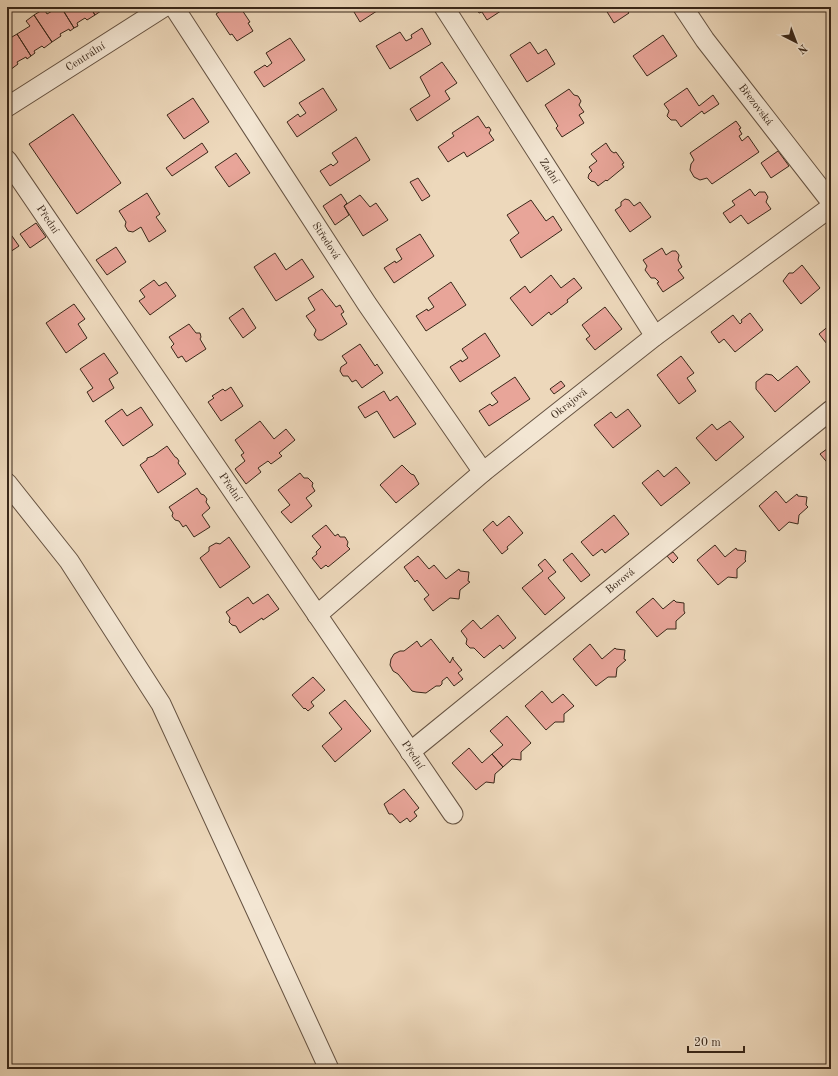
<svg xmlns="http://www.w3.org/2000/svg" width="838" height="1076" font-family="'Old Standard TT',serif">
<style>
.building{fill:#e8a599;stroke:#392719}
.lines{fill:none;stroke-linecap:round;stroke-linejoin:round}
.minor-casing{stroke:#665342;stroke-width:21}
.minor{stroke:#f3e6d3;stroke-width:19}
.labels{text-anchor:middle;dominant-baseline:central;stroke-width:3;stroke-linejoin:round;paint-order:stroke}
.street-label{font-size:11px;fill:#392719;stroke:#f3e6d3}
</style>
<rect width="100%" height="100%" fill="#edd8bb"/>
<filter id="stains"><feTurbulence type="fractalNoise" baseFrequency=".005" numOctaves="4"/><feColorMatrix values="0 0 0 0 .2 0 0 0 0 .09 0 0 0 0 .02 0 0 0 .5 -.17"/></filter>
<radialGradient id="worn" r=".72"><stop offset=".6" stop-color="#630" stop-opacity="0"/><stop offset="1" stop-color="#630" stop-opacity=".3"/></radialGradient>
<path class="building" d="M59,7H61L74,28L70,31L69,29L60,34L61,36L52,42L34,15L44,9L47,14Z
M61,7H90L95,15L87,20L85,18L77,23L78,26L74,28Z
M90,7H104V9L95,15Z
M222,7H240L250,22L248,23L253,31L237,41L232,34L230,35L216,14L222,10Z
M351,7H383L360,22Z
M475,7H507L487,20L482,12L479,13Z
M604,7H624L629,13L614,23Z
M34,15L52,42L44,48L42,46L34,51L35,53L31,56L17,34L30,26L26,21Z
M422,28L431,44L390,69L376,46L400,32L406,41L412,38L411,35Z
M17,34L31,56L27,59L26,57L17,62L18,64L10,70L7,65V40Z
M663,35L677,56L647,76L633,56Z
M290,38L305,60L264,87L254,72L265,65L267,67L272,63L266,53Z
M530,42L538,54L546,49L555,64L527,82L510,55Z
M442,62L457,83L445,91L450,99L417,121L410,109L430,96L420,77Z
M323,88L337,110L297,137L287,122L298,114L300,117L306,113L299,103Z
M687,88L699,106L713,95L719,104L704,114L702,111L681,127L676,120H671L667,116L669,111L664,104Z
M569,89L574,95L578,96L581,101L579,105L584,112L579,115L584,123L562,137L556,128L558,126L545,105Z
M193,98L209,122L184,139L167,115Z
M73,114L121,183L77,214L29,144Z
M478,116L486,128L489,127L491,130L489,133L494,140L467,157L464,152L448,162L438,147L454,136L452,133Z
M736,121L741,128L739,129L742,134L739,136L742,141L748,136L759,152L712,184L707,178L700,180L694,177L690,170L691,164L694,160L690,153Z
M356,137L370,160L330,186L320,171L331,164L333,166L338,162L332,153Z
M202,143L208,152L172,176L166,168Z
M606,143L611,151L614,153L616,152L624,163L622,164L624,167L607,181L606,180L598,186L595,182L591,181L588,178L589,174L592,171L589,167L597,161L591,154Z
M778,151L789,166L771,178L761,163Z
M236,153L250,173L229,187L215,167Z
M418,178L430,196L422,201L410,182Z
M750,189L755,196L759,192H765L768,197L766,202L771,209L748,224L741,215L730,223L723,213L735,205L732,201Z
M147,193L160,214L156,217L166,231L149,242L141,227L133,232L128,231L125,226L126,222L119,211Z
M341,194L347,203L344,206L349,215L335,225L323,206Z
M360,195L370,207L376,203L388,220L363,236L344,206Z
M625,199L629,200L634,206L640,202L651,217L630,232L615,210L621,206V202Z
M531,200L546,221L553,216L562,230L521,258L510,240L519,233L507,215Z
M36,223L46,237L30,248L20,234Z
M7,229L19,246L7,254Z
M420,234L434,256L394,283L384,268L395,261L396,263L402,259L396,249Z
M116,247L126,262L107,275L96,260Z
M662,248L666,255L672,251H676L679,255L678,260L682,267L678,270L684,278L663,292L657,283L659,282L655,278H651L645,270L647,266L643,260Z
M275,253L286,270L302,259L314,277L276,301L254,267Z
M802,265L820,288L801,304L783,281L789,273H793Z
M551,275L561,288L574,278L582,288L567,300L568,302L551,315L549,312L532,326L510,298L525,286L530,293Z
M154,280L159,286L166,282L176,296L150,315L139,301L145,297L140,290Z
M451,282L466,305L426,331L416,316L427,309L428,311L434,307L428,298Z
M322,289L336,307L340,305L344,312L341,314L347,324L322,340H318L314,335L316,330L306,316L315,310L308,298Z
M74,304L85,319L78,324L87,338L66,353L46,323Z
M605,307L622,329L595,350L586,339L590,336L582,325Z
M243,308L256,328L243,338L229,318Z
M750,313L763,330L735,352L724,339L719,343L711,332L733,315L740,324L742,322L741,320Z
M189,324L196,333H200L201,337L200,339L206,349L186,362L182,356L178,358L171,347L174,344L169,337Z
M831,324V349L819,334Z
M485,333L500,356L460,382L450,367L461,360L462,362L468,358L462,349Z
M360,344L375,366L377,364L383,373L362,388L356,380L352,382L348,376H343L340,371L341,367L347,363L342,356Z
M104,353L118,373L109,379L114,388L93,402L87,392L93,388L80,369Z
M681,356L694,373L687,378L696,391L679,404L657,375Z
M797,366L810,382L775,412L756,389V382L766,374L772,375L778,381Z
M515,377L530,399L489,426L479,411L490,404L492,406L498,402L491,393Z
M561,381L565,386L554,394L550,389Z
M231,387L243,406L221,421L208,402L214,398L212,396L223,389L225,391Z
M384,391L390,401L397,396L416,424L394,438L377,411L365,418L358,407Z
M141,407L153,425L123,446L105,421L122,409L127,416Z
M628,409L641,426L613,448L594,425L611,412L616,418Z
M260,421L274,439L286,429L295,440L279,453L282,456L271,464L268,461L258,468L261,472L246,484L235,469L245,461L241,455L244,453L235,440Z
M730,421L744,437L716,461L696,438L712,424L717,430Z
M167,446L175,457L177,458L179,461L178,463L186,474L158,493L140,465L147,460V458L153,456Z
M831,446V467L820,454Z
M402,465L411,474L414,475L419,484L396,503L380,485Z
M676,467L690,483L661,506L642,483L658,470L664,477Z
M300,473L304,478H308L313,483L312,486L315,491L306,498L312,506L291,523L281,512L290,505L278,490Z
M197,488L201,494L204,495L207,499L206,502L210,508L202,515L210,527L194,537L186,525L183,527L179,521L175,520L172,516L173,513L169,507Z
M776,491L786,503L797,494L798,496L807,497L806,505L808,507L799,515L798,524L789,522L779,531L759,506Z
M614,515L629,534L605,553L602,549L593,556L581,542Z
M509,516L523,533L507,547L508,549L502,554L483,530L493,521L497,526Z
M326,525L335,536L338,534L340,537H345L348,542L347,546L350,549L328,567L326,565L321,569L312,558L317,554L316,552L321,547L312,536Z
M229,537L250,567L220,588L200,558L209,551V547L216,543L220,544Z
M715,545L725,557L736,548L737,550L746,551L745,560L746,561L737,569V578L728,577L718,585L697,560Z
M673,552L678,558L673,563L667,556Z
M572,553L590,575L581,582L563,560Z
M418,556L429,569L434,565L446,579L459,569L460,571L469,572L468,581L470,582L460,590L459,599L450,598L433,611L424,599L429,595L417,580L415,582L404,567Z
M545,559L556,572L548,578L565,598L545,615L522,588L543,571L538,565Z
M268,594L279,609L263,620L262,618L240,633L236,626L232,625L229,622L230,618L226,612L248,597L253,604Z
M653,598L663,609L674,600L676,602L684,603V611L685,613L676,621V629H667L657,637L636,612Z
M498,615L516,638L503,649L500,645L484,658L474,648H470L466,644L467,639L461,631L473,620L481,629Z
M431,639L450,663L453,657V659L462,670L458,673L463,679L454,686L447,677L442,681V684L440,686H436L426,693L416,692L412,691L398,674L393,671L390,665L391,659L394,654L400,651H404L417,641L421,647Z
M590,644L602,659L615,648L616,649L625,650L624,659L626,660L617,668L616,677H608L596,686L573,659Z
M313,677L325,690L311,702L314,706L308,711L305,708L304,709L292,695Z
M542,691L552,703L563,694L574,706L564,714V722H555L546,730L525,706Z
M345,700L371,731L335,762L322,746L342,729L329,713Z
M507,716L531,743L521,752V760L512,759L503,767L492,754L503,745L490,731Z
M469,748L482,763L492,754L503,767L495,774L494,783L486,782L476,790L452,763Z
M404,789L419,808L414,812L417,816L410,822L407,818L400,823L392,814H389L384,804Z"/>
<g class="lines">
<g class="minor-casing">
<g id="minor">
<path id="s1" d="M174,7L367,304L483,472"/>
<path id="s2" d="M444,7L655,336"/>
<path id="s3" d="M683,7L705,40L831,202"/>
<path id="s4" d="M7,107L164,7"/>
<path id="s5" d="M7,160L453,814"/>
<path d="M7,483L69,561L161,704L329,1069"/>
<path id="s6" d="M317,615L483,472L655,336L831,207"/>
<path id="s7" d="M410,752L831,410"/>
</g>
</g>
<use href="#minor" class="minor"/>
</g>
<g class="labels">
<g class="street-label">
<text stroke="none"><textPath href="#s4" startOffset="93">Centrální</textPath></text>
<text stroke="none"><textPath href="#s3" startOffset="122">Březovská</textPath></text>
<text stroke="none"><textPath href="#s2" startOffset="195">Zadní</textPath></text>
<text stroke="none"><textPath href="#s5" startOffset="72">Přední</textPath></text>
<text stroke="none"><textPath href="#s1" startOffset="279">Středová</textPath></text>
<text stroke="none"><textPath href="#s6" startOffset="329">Okrajová</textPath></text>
<text stroke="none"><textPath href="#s5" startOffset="396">Přední</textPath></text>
<text stroke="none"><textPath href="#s7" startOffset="271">Borová</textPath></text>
<text stroke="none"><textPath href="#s5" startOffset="720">Přední</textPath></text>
</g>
</g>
<rect width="838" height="1076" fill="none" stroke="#edd8bb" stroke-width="24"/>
<rect x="8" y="8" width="822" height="1060" fill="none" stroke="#392719" stroke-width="2"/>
<rect x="12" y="12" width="814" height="1052" fill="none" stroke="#392719"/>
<g transform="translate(796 42) rotate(138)" stroke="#f3e6d3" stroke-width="3" paint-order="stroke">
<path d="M0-3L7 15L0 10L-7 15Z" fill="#392719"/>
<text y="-6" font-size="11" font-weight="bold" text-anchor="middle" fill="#392719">N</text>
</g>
<path d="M688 1046v6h56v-6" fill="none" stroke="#392719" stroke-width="2"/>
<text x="694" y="1046" font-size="12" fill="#392719" stroke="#f3e6d3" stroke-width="3" paint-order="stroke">20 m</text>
<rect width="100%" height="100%" filter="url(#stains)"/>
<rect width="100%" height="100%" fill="url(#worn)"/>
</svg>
